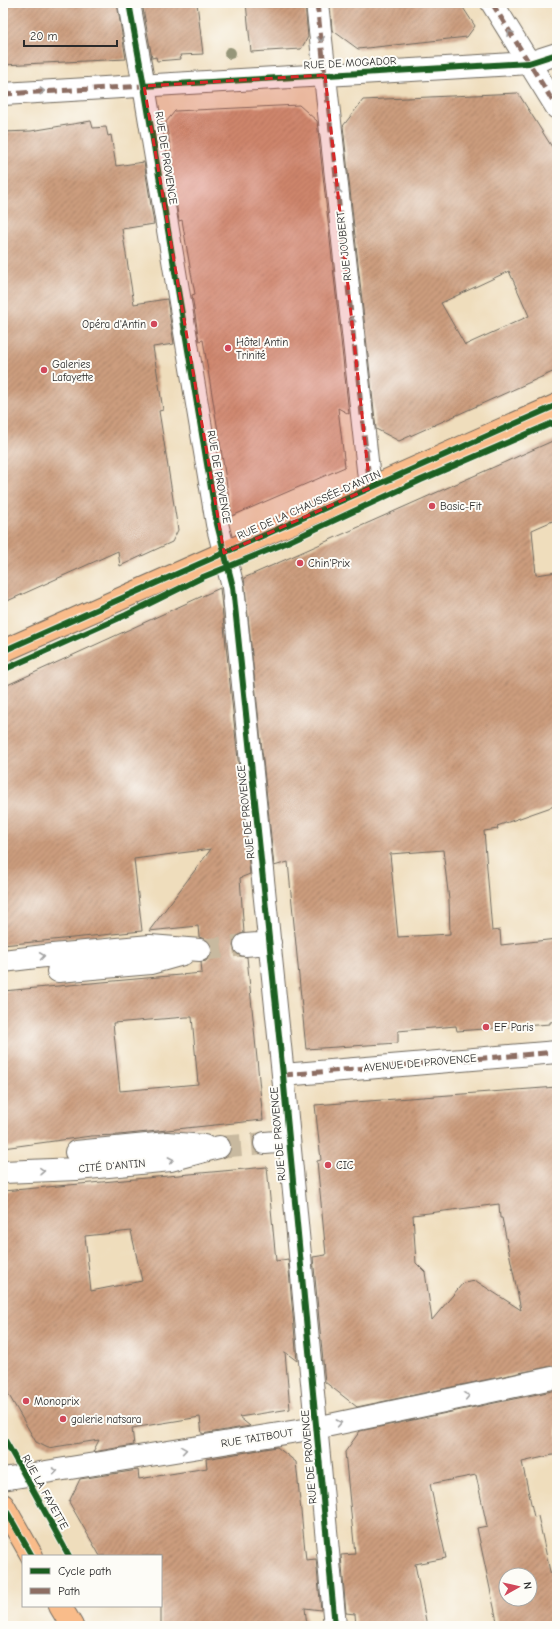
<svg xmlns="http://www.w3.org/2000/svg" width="560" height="1629" font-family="'Comic Neue',sans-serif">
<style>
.building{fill:url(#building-hatch);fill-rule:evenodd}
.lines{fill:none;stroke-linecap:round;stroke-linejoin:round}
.minor-tunnel{stroke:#c8b99f;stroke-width:22;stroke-dasharray:22 11;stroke-linecap:butt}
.minor-casing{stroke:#70695e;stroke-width:24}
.major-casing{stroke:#70695e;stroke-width:24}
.minor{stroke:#fff;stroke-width:22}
.major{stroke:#f9bc8a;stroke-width:22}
.quiet{stroke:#8d6e63;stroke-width:5;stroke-dasharray:10 5;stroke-linecap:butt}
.cycleway-casing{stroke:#fdfcf7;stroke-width:8}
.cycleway{stroke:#1b5e20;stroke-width:6}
.tree{fill:#969679}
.oneway{stroke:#a0a0a0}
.marked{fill:#d62828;fill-opacity:0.2;stroke:#d62828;stroke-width:3;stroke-dasharray:8 5;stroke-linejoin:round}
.poi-dot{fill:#d1495b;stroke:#fdfcf7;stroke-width:1.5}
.labels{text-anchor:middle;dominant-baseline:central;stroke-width:4;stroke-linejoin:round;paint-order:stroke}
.street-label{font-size:11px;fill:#2b2b2b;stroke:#fdfcf7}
.poi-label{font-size:11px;fill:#2b2b2b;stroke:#fdfcf7;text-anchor:start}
</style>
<defs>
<pattern id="building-hatch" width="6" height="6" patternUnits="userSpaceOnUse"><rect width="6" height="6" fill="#cc9d7e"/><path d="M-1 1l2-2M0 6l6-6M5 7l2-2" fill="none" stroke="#a68067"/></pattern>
</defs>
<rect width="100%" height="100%" fill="#fdfcf7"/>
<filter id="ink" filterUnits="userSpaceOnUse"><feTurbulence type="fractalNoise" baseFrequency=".025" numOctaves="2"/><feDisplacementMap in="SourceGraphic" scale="8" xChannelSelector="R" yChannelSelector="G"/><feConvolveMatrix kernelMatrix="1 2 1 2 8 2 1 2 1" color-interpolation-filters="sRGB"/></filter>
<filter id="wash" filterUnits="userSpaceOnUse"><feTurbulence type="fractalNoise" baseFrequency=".012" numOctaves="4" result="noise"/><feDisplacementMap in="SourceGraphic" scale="16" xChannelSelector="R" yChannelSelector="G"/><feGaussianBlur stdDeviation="0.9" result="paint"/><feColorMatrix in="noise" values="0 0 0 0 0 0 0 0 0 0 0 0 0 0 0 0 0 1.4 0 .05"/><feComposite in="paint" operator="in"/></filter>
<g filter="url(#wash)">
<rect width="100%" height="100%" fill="#efddbc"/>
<g id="blocks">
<path class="building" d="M3,3H117L126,59L3,65Z
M142,3H197L203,54L180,55L181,59L157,61L156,57L152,58Z
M246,3H305L308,37L301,49L251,52Z
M330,3H460L475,26L467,37L358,49L332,30Z
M518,93L557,155V370L399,441L376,429L343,126L363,100ZM509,271L529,316L465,345L441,303Z
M299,105L317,121L349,414L338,408L345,467L232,516L203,340L199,341L192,295L195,294L190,267L182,220L179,221L169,158H172L166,122L175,111Z
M91,121L93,128L106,127L108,136L111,135L116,166L144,162L154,224L122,229L134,304L167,299L174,344L153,347L163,410L159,411L178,530L172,542L120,566L118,551L3,603V132L31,131Z
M557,439V519L532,530L536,575L557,572V805L497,826L498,829L484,831L492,931L500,930L501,945L557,939V1021L550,1022V1024L457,1031L456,1026L398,1031V1043L306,1049L288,862L274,866L244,578ZM443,850L449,900L450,934L398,937L390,854Z
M220,588L250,874L240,878L244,933L238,935L234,939L233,946L235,952L239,956L247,957L263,1120L119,1135L91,1136L3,1148V991L202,973L201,962L206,961L210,957L212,951L211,944L207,940L199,937L198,926L149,931L211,849L134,859L142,931L3,945V687ZM186,1017H192L198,1084L120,1091L113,1023Z
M557,1087V1365L357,1407L325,1382L313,1257L326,1255L317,1161L321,1160L315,1105ZM499,1204L500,1218H502L521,1310L476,1281L463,1283L432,1320L425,1272L416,1263L413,1215Z
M267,1167L276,1261L288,1259L297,1361L285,1352L290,1409L239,1417L250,1426L202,1434L200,1417L132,1428L134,1445L93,1452L99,1440L48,1448L36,1442L3,1385V1191ZM131,1231L142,1281L91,1291L85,1236Z
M557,1390V1454L522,1462L534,1517L538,1516L557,1604V1626H498L477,1528L487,1526L476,1475L430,1484L446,1558L415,1564L427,1626H356L355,1614L346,1613L341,1555L355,1554L345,1452L360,1431ZM506,1575H530V1599H506Z
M277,1447L296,1462L306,1560L316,1559L321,1610L305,1608L307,1626H161V1556H100L69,1502L80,1479L138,1470L139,1479L207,1468L206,1459Z"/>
</g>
</g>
<g filter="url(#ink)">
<use href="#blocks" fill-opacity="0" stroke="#70695e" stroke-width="1"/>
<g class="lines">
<path class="minor-tunnel" d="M200,950L245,945
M219,1147L265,1143"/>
<g class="minor-casing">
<path id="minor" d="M129,3L144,86L217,524L233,587L283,1075L335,1626
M317,3L370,488
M492,3L557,108
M3,94L497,65L529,63L557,54
M245,945L270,943
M3,961L53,955L150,946L200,950
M58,971L151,963L183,954
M283,1075L557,1052
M265,1143L289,1141
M76,1152L167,1143L204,1146
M3,1172L77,1169L171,1160L219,1147
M3,1479L316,1428L557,1377"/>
</g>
<g class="major-casing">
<path id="major" d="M3,651L557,405
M3,1505L32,1556
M60,1606L72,1626"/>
</g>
<use href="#minor" class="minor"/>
<use href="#major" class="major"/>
<path class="quiet" d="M317,3L370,488
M492,3L557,108
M3,94L144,86
M283,1075L557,1052"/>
<g class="cycleway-casing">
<path id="cycleway" d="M129,3L144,86L217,524L233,587L283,1075L335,1626
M144,86L529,63L557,54
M3,651L557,405
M3,670L126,615L203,577L281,545L421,480L557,421
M3,1437C26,1476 47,1516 69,1556
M3,1505L32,1556"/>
</g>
<use href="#cycleway" class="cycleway"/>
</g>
<circle class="tree" cx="230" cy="53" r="6"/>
<defs><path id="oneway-chevron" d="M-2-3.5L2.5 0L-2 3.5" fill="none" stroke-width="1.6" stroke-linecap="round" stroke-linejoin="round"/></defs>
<g class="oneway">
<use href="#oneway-chevron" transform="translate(510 33) rotate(-122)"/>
<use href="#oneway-chevron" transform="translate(321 39) rotate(84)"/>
<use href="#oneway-chevron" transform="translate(42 91) rotate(-4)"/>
<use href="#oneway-chevron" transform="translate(338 191) rotate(-96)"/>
<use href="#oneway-chevron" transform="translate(352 320) rotate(-96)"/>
<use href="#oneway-chevron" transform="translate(366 449) rotate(-96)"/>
<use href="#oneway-chevron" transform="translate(42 956) rotate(-8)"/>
<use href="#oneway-chevron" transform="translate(171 1160) rotate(-11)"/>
<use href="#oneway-chevron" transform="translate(42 1171) rotate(-3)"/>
<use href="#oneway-chevron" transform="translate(467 1396) rotate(-12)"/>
<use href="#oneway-chevron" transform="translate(339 1423) rotate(-11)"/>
<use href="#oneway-chevron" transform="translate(184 1450) rotate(-9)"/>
<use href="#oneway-chevron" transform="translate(55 1471) rotate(-9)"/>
</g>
</g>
<path class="marked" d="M325,75L370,488L224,553L144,86Z"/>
<g class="poi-dot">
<circle cx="154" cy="324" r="4"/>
<circle cx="228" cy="348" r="4"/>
<circle cx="44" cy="370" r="4"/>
<circle cx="432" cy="506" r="4"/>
<circle cx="300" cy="563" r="4"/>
<circle cx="486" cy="1027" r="4"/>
<circle cx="328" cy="1165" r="4"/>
<circle cx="26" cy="1401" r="4"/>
<circle cx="63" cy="1419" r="4"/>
</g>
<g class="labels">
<g class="street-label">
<text transform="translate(350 63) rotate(-3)">RUE DE MOGADOR</text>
<text transform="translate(166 158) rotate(81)">RUE DE PROVENCE</text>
<text transform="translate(344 246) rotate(-96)">RUE JOUBERT</text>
<text transform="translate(219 477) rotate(80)">RUE DE PROVENCE</text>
<text transform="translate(309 505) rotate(-24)">RUE DE LA CHAUSSÉE-D'ANTIN</text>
<text transform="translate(246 812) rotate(-96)">RUE DE PROVENCE</text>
<text transform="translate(420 1063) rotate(-5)">AVENUE DE PROVENCE</text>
<text transform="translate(278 1134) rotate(-95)">RUE DE PROVENCE</text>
<text transform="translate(112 1166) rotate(-5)">CITÉ D'ANTIN</text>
<text transform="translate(257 1438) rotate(-9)">RUE TAITBOUT</text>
<text transform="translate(309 1457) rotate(-95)">RUE DE PROVENCE</text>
<text transform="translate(45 1492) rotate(61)">RUE LA FAYETTE</text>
</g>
<g class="poi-label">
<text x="146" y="324" text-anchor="end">Opéra d'Antin</text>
<text x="236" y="342">Hôtel Antin<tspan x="236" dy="13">Trinité</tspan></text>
<text x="52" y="364">Galeries<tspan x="52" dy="13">Lafayette</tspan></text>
<text x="440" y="506">Basic-Fit</text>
<text x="308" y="563">Chin'Prix</text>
<text x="494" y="1027">EF Paris</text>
<text x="336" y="1165">CIC</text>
<text x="34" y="1401">Monoprix</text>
<text x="71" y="1419">galerie natsara</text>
</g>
</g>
<rect width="560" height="1629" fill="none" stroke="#fdfcf7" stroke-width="16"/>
<rect x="22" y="1555" width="140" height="52" fill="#fdfcf7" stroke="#a9a8a5"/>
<rect x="30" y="1568" width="20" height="6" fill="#1b5e20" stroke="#a9a8a5"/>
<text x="58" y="1575" font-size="12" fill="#2b2b2b">Cycle path</text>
<rect x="30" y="1588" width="20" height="6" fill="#8d6e63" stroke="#a9a8a5"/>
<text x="58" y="1595" font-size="12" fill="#2b2b2b">Path</text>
<g transform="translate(518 1587) rotate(82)"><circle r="19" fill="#fdfcf7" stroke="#a9a8a5"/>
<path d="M0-3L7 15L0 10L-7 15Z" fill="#d1495b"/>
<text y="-6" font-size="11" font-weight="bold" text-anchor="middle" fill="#2b2b2b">N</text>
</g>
<path d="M24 40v6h93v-6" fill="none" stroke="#2b2b2b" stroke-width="2"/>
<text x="30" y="40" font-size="12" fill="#2b2b2b" stroke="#fdfcf7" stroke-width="3" paint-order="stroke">20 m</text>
</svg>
